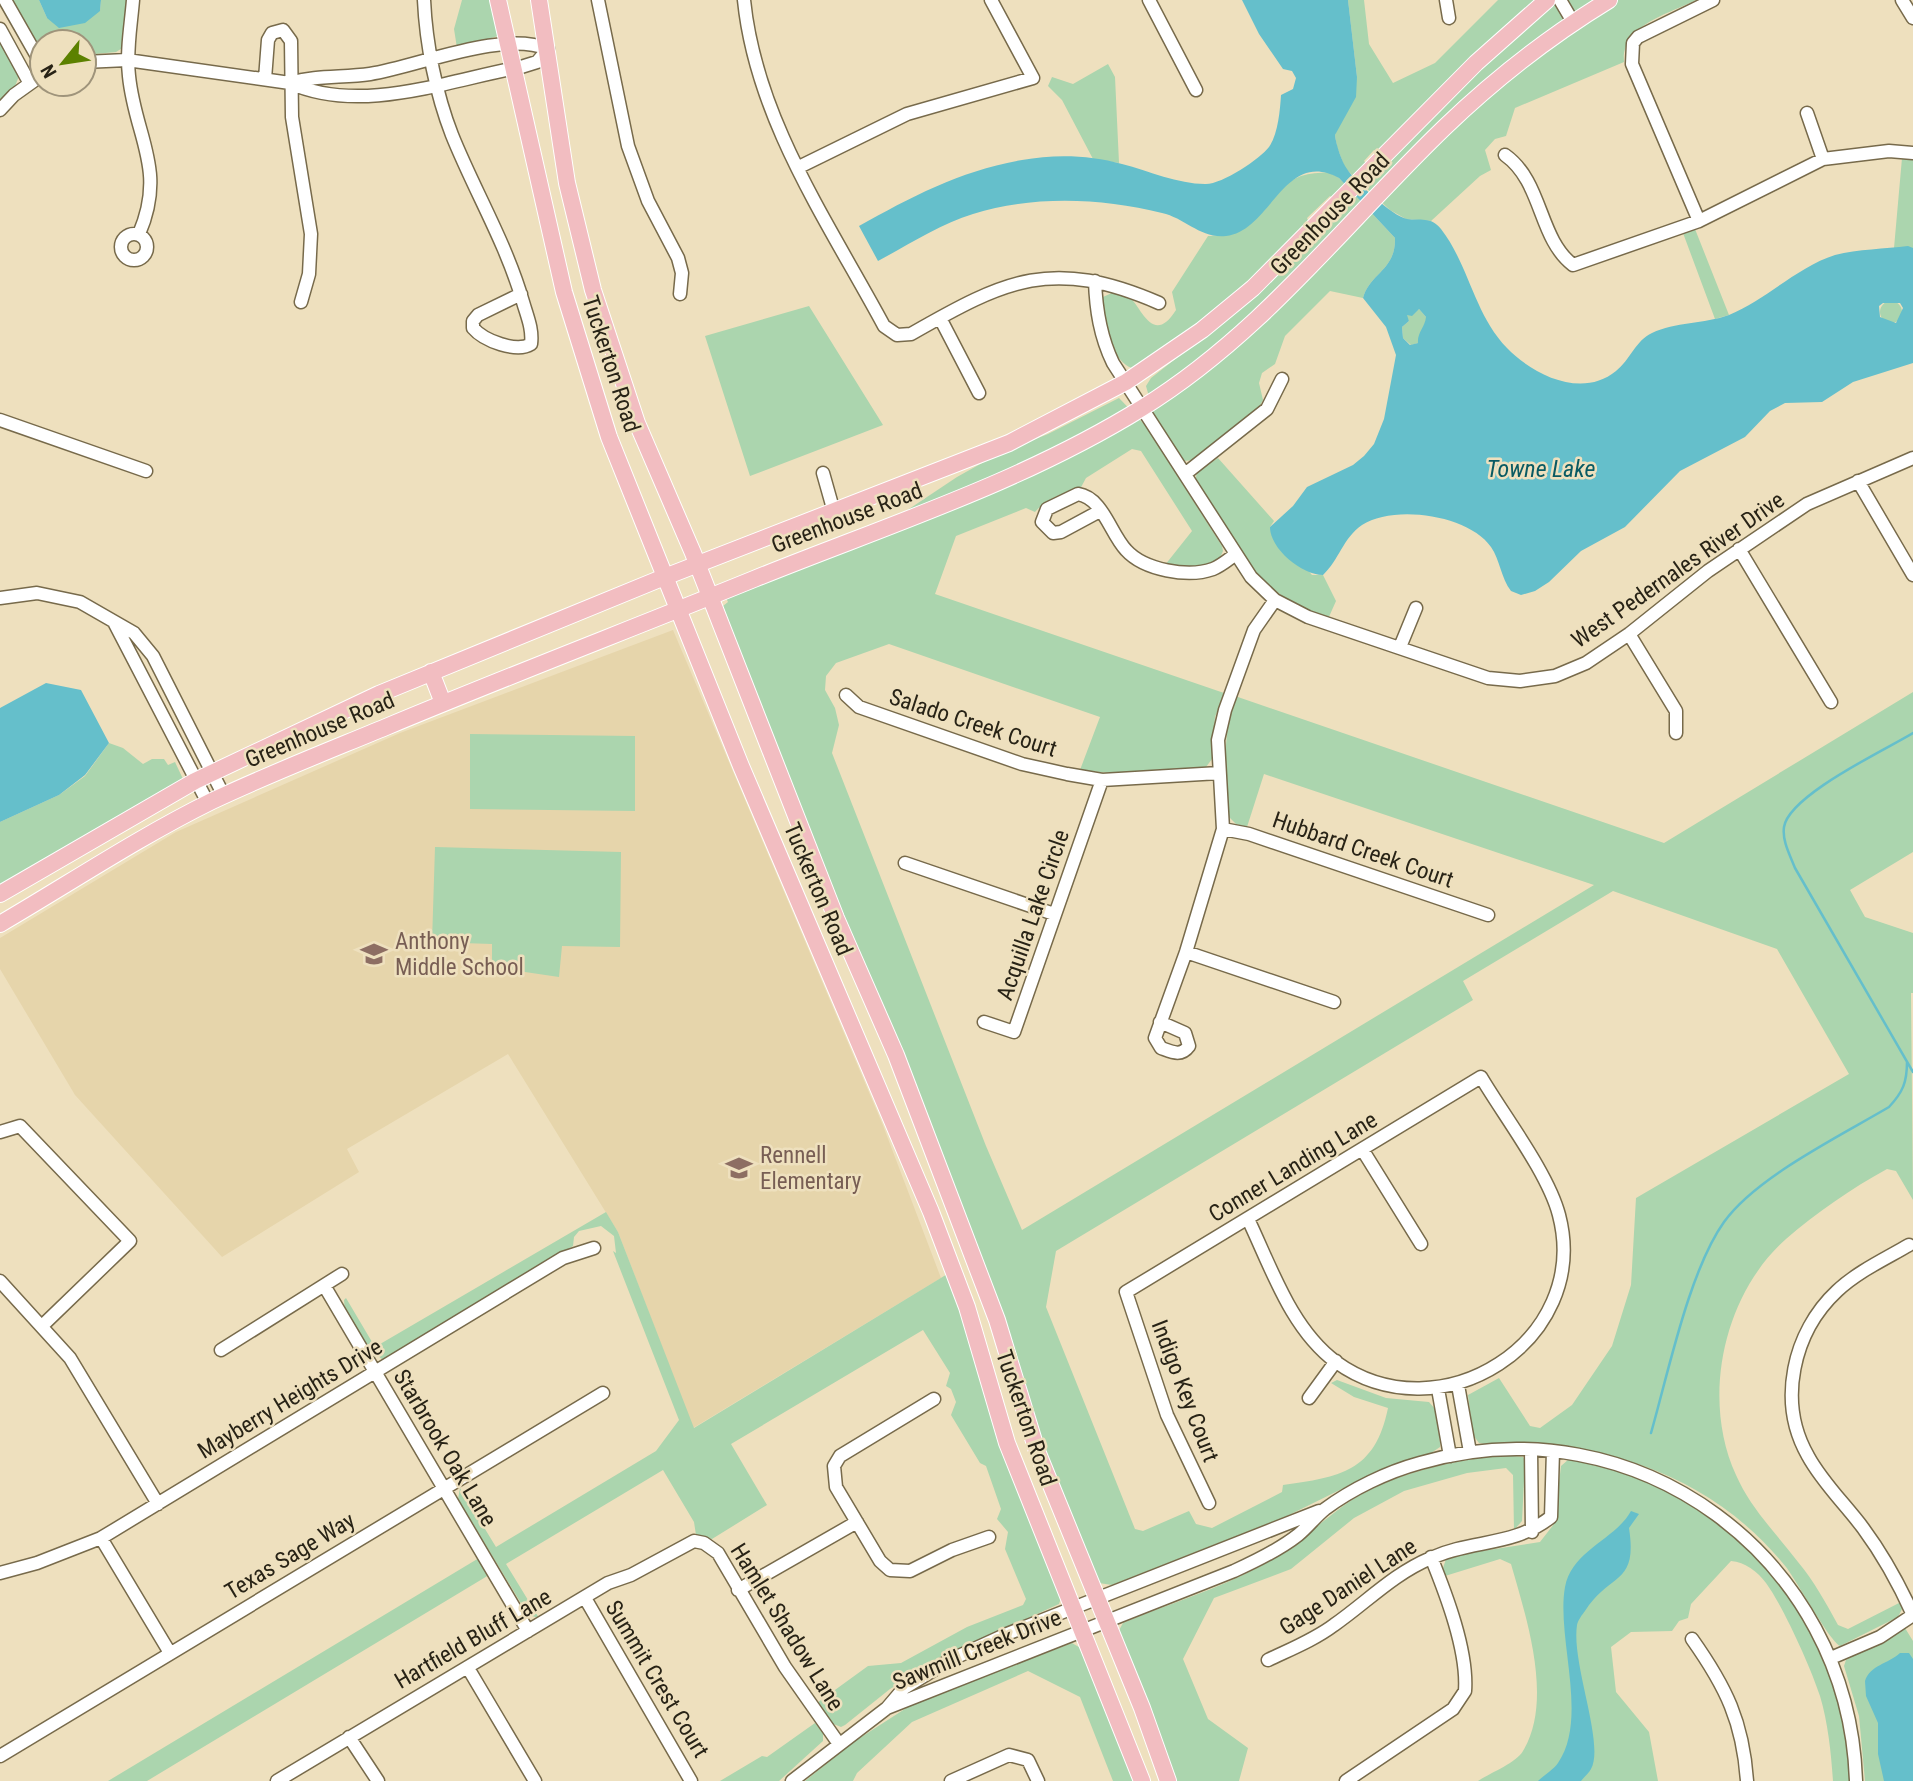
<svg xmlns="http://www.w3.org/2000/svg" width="1913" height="1781" font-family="'Roboto Condensed',sans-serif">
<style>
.built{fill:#e6d5ab}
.green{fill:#abd5ae}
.water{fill:#65bfcb;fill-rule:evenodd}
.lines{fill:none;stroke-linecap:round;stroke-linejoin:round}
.stream{stroke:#65bfcb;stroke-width:2.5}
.minor-casing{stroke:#776a4b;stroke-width:15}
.major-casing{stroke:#fff;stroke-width:18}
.minor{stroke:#fff;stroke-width:12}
.major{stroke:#f2bdc1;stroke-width:16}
.labels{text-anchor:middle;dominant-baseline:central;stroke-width:5;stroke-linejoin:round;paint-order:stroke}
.street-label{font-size:23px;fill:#282316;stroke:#eee0be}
.education-label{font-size:23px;fill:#785e54;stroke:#eee0be;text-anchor:start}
.water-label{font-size:24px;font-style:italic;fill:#095a63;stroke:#eee0be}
</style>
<rect width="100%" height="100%" fill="#eee0be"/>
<path class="built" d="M673,630L882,1123L941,1278L693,1428L618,1232L508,1054L347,1149L359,1172L222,1257L75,1095L0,969V938L176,832L400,733Z"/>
<path class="green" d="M9,0H39L47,18L100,11L101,0H129L124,47L116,52L84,55V42H42V57Z
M462,0H494L500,30L498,36L457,48L454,29Z
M1348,0H1364L1369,44L1393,83L1435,63L1498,0H1540L1468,60L1377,152L1374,150L1364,161L1376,172L1446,97L1559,0H1696C1669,14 1621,25 1624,62L1515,108L1506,136L1495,139L1485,150L1491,170L1480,176L1431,221L1406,219L1390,210L1345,168L1337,147L1335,135L1357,77Z
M0,39L19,76L14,89L0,102Z
M1108,64L1115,77L1119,163L1093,159L1062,100L1048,86L1052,77L1073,84Z
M1902,158L1913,160V248H1894Z
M1328,172L1339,178L1395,238C1396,270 1370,273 1363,298L1330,291L1285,336L1275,364L1262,373L1259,383L1263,400L1258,409L1195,460L1183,461L1155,418L1146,386L1151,378L1211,331L1342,206L1330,196L1307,218L1309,223C1256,276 1200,324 1138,367L1132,368C1112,362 1098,315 1103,297L1114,292C1119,294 1126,296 1130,298C1141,306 1153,347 1176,310L1172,292L1208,236C1266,237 1262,190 1301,176C1310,173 1319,173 1328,172Z
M1695,229L1729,315L1715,319L1683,233Z
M1880 312a11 11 0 1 1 22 0a11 11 0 1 1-22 0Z
M809,306L883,425L750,476L705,336Z
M1419,309L1426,317V327L1418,343L1411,345L1403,338L1402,327L1409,321L1406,315Z
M1119,398L1145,425L1222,546L1223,551L1219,560L1194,568L1165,565L1192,531L1141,451L1132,449L1086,478L1079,491C1063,491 1045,500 1035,512L1026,508L956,536L935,594L1224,693L1215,717L1212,759L1206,767L1120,774L1080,770L1100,717L889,644L836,663L826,676L825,690L835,708L839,725L832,753L986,1146L1022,1230L1594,885L1264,774L1247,827L1236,824L1228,816C1225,772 1222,740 1235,696L1664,843L1913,692V852L1850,890L1865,917L1913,933V993H1911L1913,1200L1896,1171L1887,1169C1852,1188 1816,1213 1786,1239C1723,1295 1701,1399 1736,1475C1751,1509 1776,1533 1798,1562C1814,1581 1826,1603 1838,1625L1848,1629L1901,1602L1903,1607L1898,1617L1840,1646C1829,1640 1798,1583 1786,1567C1711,1474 1600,1439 1485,1444L1479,1443L1473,1435L1468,1395L1499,1378L1530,1426L1540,1428L1572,1405L1612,1346L1631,1285L1636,1198L1849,1074L1777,949L1613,891L1463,981L1473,1000L1056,1251L1046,1307L1135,1529L1143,1531L1189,1511L1196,1524L1212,1528L1282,1492L1283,1485C1340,1477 1375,1472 1388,1408L1354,1397L1331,1383L1337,1380L1386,1398L1429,1402L1435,1409L1440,1442V1447L1431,1453L1364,1478L1287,1516L1112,1585L1099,1583L1041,1443L723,606L728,602L726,598L906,511L957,477L1000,453L1048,434Z
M1218,458L1274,521L1270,527L1312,575H1323L1336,601L1328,619C1254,593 1235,545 1195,482L1197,472Z
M470,734L635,736V811L470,809Z
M109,743L123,748L143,764L152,759H164L168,765L175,762L183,779L0,888V822L59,795L85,776Z
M435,847L621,852L620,947L562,946L559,977L492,967V944L432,942Z
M606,1212L618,1232L694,1428L949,1273L1061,1598L1059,1604L944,1656L890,1689L845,1725L841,1727L831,1723L817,1703L868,1666L901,1663L967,1627L1023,1605L1026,1599L1005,1549L1008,1532L997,1519L1001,1509L986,1466L980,1463L951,1415L956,1402L951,1389L946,1386L950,1373L923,1330L731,1444L767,1505L712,1539L696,1535L694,1522L663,1470L506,1564L539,1618L528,1615L458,1499L460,1488L496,1547L656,1451L679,1420L613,1251L616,1253L614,1236L601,1226L579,1231L574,1237L573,1246L383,1360L378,1356L374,1358L345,1311L344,1300L346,1298L375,1347Z
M1505,1455L1523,1457L1525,1461L1522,1521L1514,1530L1513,1475L1506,1468L1467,1473L1404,1491L1354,1518L1291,1569L1214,1598L1183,1659L1208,1719L1248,1748L1239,1781H1176L1118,1632L1123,1623C1168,1604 1218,1589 1261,1566C1291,1549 1316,1526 1343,1506C1390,1473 1450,1461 1505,1455Z
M1569,1459L1632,1475L1669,1490L1707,1513L1769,1568L1800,1608L1841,1702L1851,1781H1833C1831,1752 1828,1723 1820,1696C1811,1668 1783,1606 1766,1583C1758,1572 1745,1562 1731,1561L1691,1604L1688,1618L1679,1621L1672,1631L1631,1632L1611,1647L1616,1692L1649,1732L1658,1781H1478C1490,1773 1516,1763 1523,1751C1554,1700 1526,1617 1511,1564L1500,1559L1445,1576L1443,1568L1446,1559L1456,1555L1540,1542L1554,1524L1561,1466Z
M479,1558L489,1575L147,1781H108Z
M1905,1628L1913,1641V1781H1865L1859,1716L1844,1666L1846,1660Z
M1072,1643L1084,1650L1136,1781H1113L1080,1697L1028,1671L912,1722L857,1773L853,1781H805L852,1743L911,1705Z
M815,1723L823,1733V1741L779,1781H720L762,1756L767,1757Z"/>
<path class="water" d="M39,0H101L100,11L85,23L59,28L47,18Z
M1242,0H1348L1357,77L1356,97L1335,135C1336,145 1342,162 1347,169C1356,182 1392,216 1407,219C1420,221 1431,216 1441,229C1469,265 1474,314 1507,348C1533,375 1582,399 1616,371C1630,360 1636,340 1652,333C1675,322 1704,324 1729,315C1766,300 1797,267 1835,255C1858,249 1885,249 1908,246L1913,248V363L1853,382L1822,402L1785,403L1770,411L1745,437L1680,471L1625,527L1581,551L1549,582L1535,591L1521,595L1511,591C1501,578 1500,560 1491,547C1469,515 1394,504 1362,525C1343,538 1339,560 1323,575C1302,575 1270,549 1270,527L1293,506L1307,487L1353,465L1364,456L1374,444L1384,419L1396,355L1386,327L1363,298C1370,273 1396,270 1395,238L1339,178C1284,148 1271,231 1226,236C1201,239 1185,218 1162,213C1101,198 1034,195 973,214C940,224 908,245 878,261L859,226C911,197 962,170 1022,160C1055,154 1090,155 1122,164C1149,171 1178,184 1205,184C1221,185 1260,159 1269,147C1278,134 1280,111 1281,95L1293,89L1296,78L1292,71L1283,69L1259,34ZM1883,303H1900L1903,308L1896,323L1880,317L1879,306ZM1419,309L1426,317C1425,327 1417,333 1418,343L1410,345L1403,338L1402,327L1409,321L1407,315L1412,316Z
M46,683L81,690L109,743L85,775L59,795L0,822V708Z
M1631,1511L1639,1514L1629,1528C1638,1586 1610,1572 1585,1611C1582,1615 1578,1620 1577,1625C1571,1663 1605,1744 1591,1769C1589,1773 1584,1777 1581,1781H1538C1544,1775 1553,1770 1558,1763C1589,1718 1556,1638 1565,1587C1572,1550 1615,1540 1631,1511Z
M1900,1653H1909L1913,1659V1781H1884L1878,1754V1723L1866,1696L1865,1681C1870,1665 1888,1664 1900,1653Z"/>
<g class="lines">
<path class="stream" d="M1913,733C1885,750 1789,795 1784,827C1782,841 1790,855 1795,868L1913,1072
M1651,1433C1668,1374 1689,1271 1724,1222C1756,1177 1840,1136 1889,1107C1903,1092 1907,1082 1907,1062"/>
<g class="minor-casing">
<path id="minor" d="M5,0L42,65
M133,0C131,25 126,51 129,76C135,137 167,169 139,234
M424,0C426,44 436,94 452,135C475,192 506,243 523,302C527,316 533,329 531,344C517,353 484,341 473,328V321L478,315L521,294
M598,0L628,146L648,201L678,258L682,273L680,294
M744,0C756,119 828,222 884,326L897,335L911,334C1007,279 1052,257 1159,303
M1149,0L1196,90
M1446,0L1449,18
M1560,0L1573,22
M1902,0L1913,18
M0,29L29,82
M84,62L127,60L290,83C361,115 449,80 521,67L537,62L548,49C501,30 420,66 370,74C343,78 316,75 290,83
M265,79L268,40L272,33L283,30L291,41L292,117L311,234L309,274L301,302
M0,110L14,95L42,75
M1807,113L1823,159
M1505,155C1543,182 1538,238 1573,265L1699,221L1823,159L1889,151L1913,153
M799,167L907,114L1033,78L991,0
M1699,221L1632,64L1633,43L1638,37L1713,0
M121 247a13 13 0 1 1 26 0a13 13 0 1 1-26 0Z
M1095,281C1096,310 1100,336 1113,363L1251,577L1275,600L1308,617L1488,678L1520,681L1555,676L1586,663L1629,634L1708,571L1807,504L1913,458
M940,318L979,393
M0,420L146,471
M823,473L834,512
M1185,474L1267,409L1282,379
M1858,481L1913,575
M1100,511L1061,532L1053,533L1042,522L1047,509L1078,494C1103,498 1110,533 1126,550C1144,570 1188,578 1213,569C1221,566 1229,559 1236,554
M1739,549L1831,702
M0,598L37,593L80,602L134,633L153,656L224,796
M115,624L208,803
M1629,634L1676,711V733
M1400,647L1416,608
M846,695L859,707L1022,764L1067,774L1102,780L1219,773
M1223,829L1249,834L1488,915
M905,863L1054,914
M1186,952L1334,1002
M984,1022L1014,1032L1102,780
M1160,1022L1185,1033L1189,1046C1181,1057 1172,1052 1161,1048L1155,1038L1186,952L1223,829L1218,740L1225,710L1254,630L1275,600
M0,1132L20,1126L130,1241L43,1325
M1362,1149L1421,1244
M1909,1245C1885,1259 1857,1272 1837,1291C1793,1332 1777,1402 1808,1456C1822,1482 1845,1504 1863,1528C1883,1555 1899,1584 1913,1615
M0,1281L70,1358L158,1504
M325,1287L528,1631
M221,1350L342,1274
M1458,1385L1470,1452
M1438,1389L1450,1456
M1309,1398L1336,1361
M934,1399L840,1456L834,1466L836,1487L880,1561L890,1570L910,1571L952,1550L989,1537
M1531,1450L1532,1532
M1209,1503L1167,1415L1126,1292L1481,1077C1504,1116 1548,1173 1559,1215C1592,1341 1440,1437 1336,1362C1291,1329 1271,1267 1248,1219
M101,1538L170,1653
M0,1573L37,1563L101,1538L563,1258L594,1248
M738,1590L857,1522
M585,1598L691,1781
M1692,1639C1726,1687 1743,1722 1747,1781
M1831,1658L1880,1637L1913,1615
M1268,1660C1291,1649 1314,1640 1334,1625C1367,1602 1393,1574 1431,1558C1473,1539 1513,1547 1551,1517L1553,1451
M468,1668L535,1781
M887,1708L1234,1571C1256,1561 1279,1550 1298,1535C1308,1527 1315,1517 1325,1509C1352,1489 1387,1472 1420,1463C1636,1400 1849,1558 1856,1781
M349,1737L378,1781
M0,1756L603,1393
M277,1781L608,1583L631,1575L694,1541L704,1543L718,1553L785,1667L839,1744
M792,1781L887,1708L904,1688L950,1660L1007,1634L1319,1511
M951,1781L1009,1755L1028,1760L1038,1781
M1346,1781L1453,1709L1465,1691C1468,1651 1446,1594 1431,1557"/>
</g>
<g class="major-casing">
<path id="major" d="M498,0L564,292L609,437L741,766L931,1212L967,1307L1007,1443L1142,1781
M539,0L567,183L593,290L637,423L693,553L836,918L896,1055L997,1320L1037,1451L1142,1708L1168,1781
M431,672L443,703
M0,894L195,781L379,694L657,580L1009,443L1126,382L1202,330L1253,288L1476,63L1547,0
M0,924C70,883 139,837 212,801C269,774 328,751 386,727C508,676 631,629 754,579C885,526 1021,483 1142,408C1262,334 1345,223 1445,127C1496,78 1550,36 1609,0"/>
</g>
<use href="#minor" class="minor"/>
<use href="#major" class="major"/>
</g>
<defs>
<g id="school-bare" transform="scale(2.1)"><path d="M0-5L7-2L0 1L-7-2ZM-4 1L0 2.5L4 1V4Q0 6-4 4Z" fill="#8d6e63" stroke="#eee0be" stroke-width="2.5" paint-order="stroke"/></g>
</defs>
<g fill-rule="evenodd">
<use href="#school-bare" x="374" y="954"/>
<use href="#school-bare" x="739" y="1168"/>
</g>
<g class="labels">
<g class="street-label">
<text transform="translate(1330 214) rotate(-46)">Greenhouse Road</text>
<text transform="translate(611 364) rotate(72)">Tuckerton Road</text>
<text transform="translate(847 518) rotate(-21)">Greenhouse Road</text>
<text transform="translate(1678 570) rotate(-35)">West Pedernales River Drive</text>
<text transform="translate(973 723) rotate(18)">Salado Creek Court</text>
<text transform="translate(320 730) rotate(-23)">Greenhouse Road</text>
<text transform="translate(1363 850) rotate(19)">Hubbard Creek Court</text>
<text transform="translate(818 889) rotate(67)">Tuckerton Road</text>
<text transform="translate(1033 915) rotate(-71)">Acquilla Lake Circle</text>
<text transform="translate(1293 1167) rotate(-31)">Conner Landing Lane</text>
<text transform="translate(1185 1391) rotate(69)">Indigo Key Court</text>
<text transform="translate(290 1399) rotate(-31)">Mayberry Heights Drive</text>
<text transform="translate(1026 1418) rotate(71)">Tuckerton Road</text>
<text transform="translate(445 1448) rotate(59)">Starbrook Oak Lane</text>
<text transform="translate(290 1556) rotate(-31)">Texas Sage Way</text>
<text transform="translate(1348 1587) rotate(-33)">Gage Daniel Lane</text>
<text transform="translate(787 1627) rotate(58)">Hamlet Shadow Lane</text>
<text transform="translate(473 1639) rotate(-30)">Hartfield Bluff Lane</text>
<text transform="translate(977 1650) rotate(-22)">Sawmill Creek Drive</text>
<text transform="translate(657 1679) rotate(59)">Summit Crest Court</text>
</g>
<g class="education-label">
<text x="395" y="941">Anthony<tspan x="395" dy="26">Middle School</tspan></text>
<text x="760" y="1155">Rennell<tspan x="760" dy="26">Elementary</tspan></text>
</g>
<g class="water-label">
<text x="1541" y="469">Towne Lake</text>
</g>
</g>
<g transform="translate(63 63) rotate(240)"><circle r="33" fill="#eee0be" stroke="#9f947b" stroke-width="2"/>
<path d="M0-5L12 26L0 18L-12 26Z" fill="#5c8100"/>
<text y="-10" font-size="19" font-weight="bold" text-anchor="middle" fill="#282316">N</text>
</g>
</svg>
